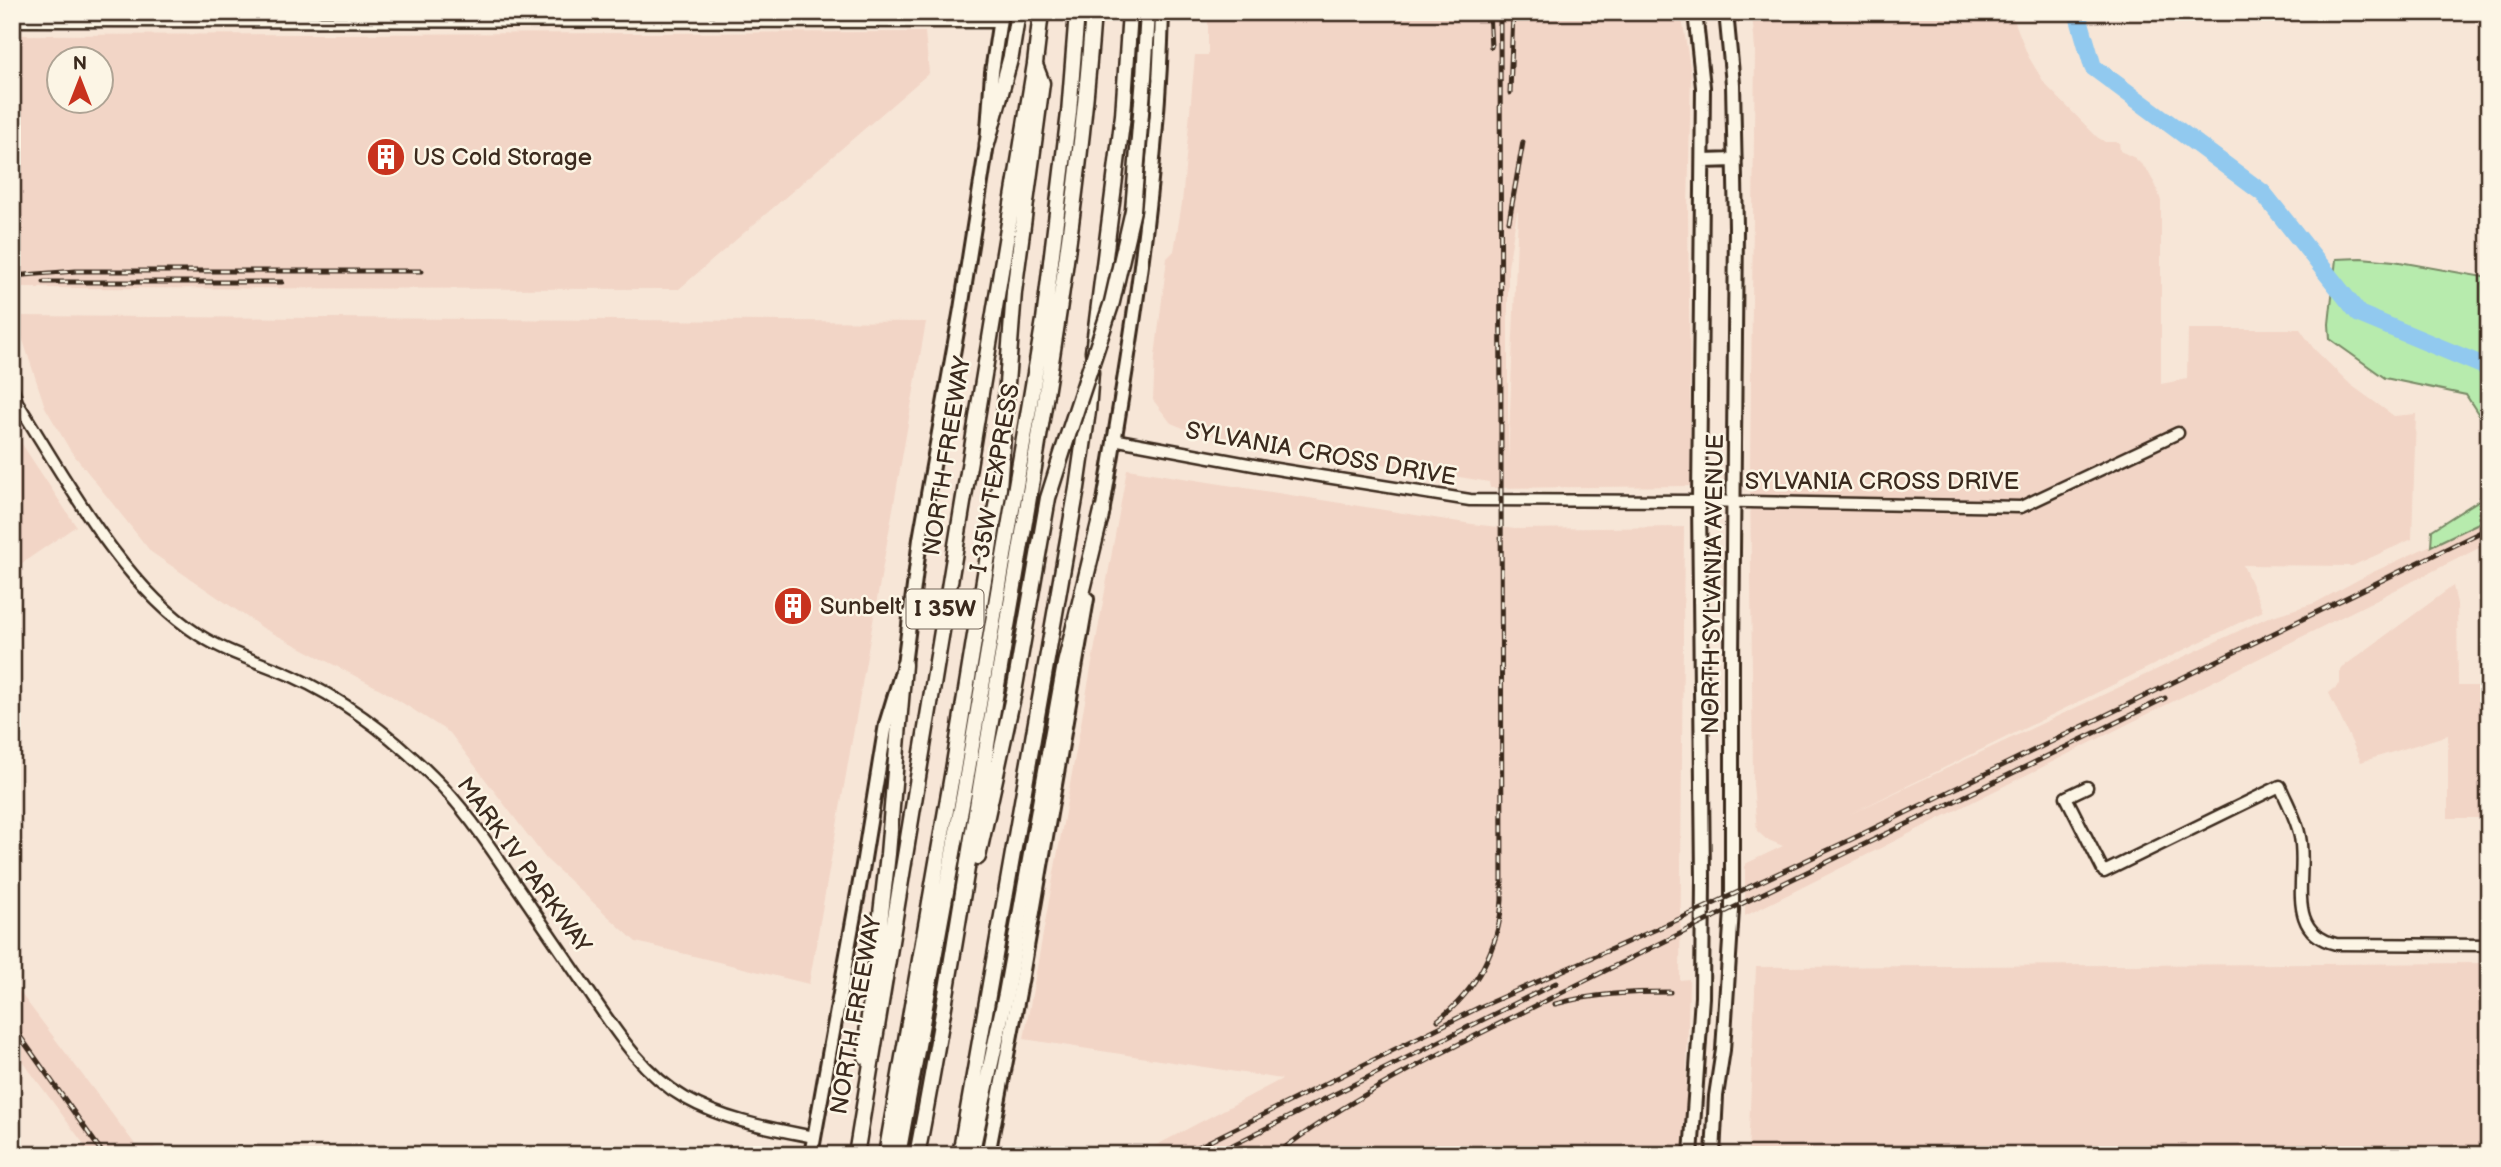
<svg xmlns="http://www.w3.org/2000/svg" width="2501" height="1167" font-family="'Balsamiq Sans',sans-serif">
<style>
.built{fill:#f2d5c6;fill-rule:evenodd}
.green{fill:#b7ebad;stroke:#798a66;stroke-width:2}
.lines{fill:none;stroke-linecap:round;stroke-linejoin:round}
.river{stroke:#91c9ef;stroke-width:18}
.minor-casing{stroke:#3b2a1e;stroke-width:15}
.major-casing{stroke:#3b2a1e;stroke-width:18}
.highway-casing{stroke:#3b2a1e;stroke-width:19}
.minor{stroke:#fcf5e5;stroke-width:10}
.major{stroke:#fcf5e5;stroke-width:12}
.highway{stroke:#fcf5e5;stroke-width:14}
.rail-casing{stroke:#3b2a1e;stroke-width:5}
.rail{stroke:#fcf5e5;stroke-width:2.5;stroke-dasharray:8;stroke-linecap:butt}
.highway-bridge-casing{stroke:#3b2a1e;stroke-width:19;stroke-linecap:butt}
.highway-bridge{stroke:#fcf5e5;stroke-width:14}
.labels{text-anchor:middle;dominant-baseline:central;stroke-width:5;stroke-linejoin:round;paint-order:stroke}
.shield{fill:#fcf5e5;stroke:#75675a;stroke-width:2}
.shield-label{font-size:23px;font-weight:bold;fill:#3b2a1e}
.poi-label{font-size:24px;fill:#3b2a1e;stroke:#fcf5e5;text-anchor:start}
.street-label{font-size:24px;fill:#3b2a1e;stroke:#fcf5e5}
</style>
<rect width="100%" height="100%" fill="#f7e6d7"/>
<filter id="ink" filterUnits="userSpaceOnUse"><feTurbulence type="fractalNoise" baseFrequency=".0143" numOctaves="2"/><feDisplacementMap in="SourceGraphic" scale="14" xChannelSelector="R" yChannelSelector="G"/><feConvolveMatrix kernelMatrix="1 2 1 2 8 2 1 2 1" color-interpolation-filters="sRGB"/></filter>
<g filter="url(#ink)">
<path class="built" d="M1208,12H1681L1691,73L1688,210L1691,486L1490,488L1489,482L1193,432L1171,423L1153,400L1155,357L1167,258L1174,251L1182,203L1195,55H1208ZM1517,212H1518L1508,462V267Z
M1752,12H2011L2028,56L2045,84L2097,137L2105,142H2119L2120,151L2135,158L2147,170L2156,186L2161,201V384L2187,379L2188,329H2300L2314,349L2351,385L2394,416L2416,414L2412,539L2352,566L2243,565L2263,611L1848,815L2266,618L2315,603L2369,574L2489,518V543L1745,916V864L1783,846L1766,839L1757,831L1753,784L1750,467L1755,50Z
M925,32L929,73L679,289L12,288V35ZM60,60H102V102H60Z
M15,316L926,322L809,984L636,942L546,859L450,733L382,690L263,628L151,552L70,450L45,407Z
M12,429L76,526L12,570Z
M1127,469L1472,524L1515,529L1684,527L1680,980L1689,979L1685,1155H1138L1282,1079L1024,1039Z
M2453,586L2457,604L2458,686H2489V818H2448V735L2361,762L2329,693L2340,684V669Z
M2489,963V1155H1748L1756,967Z
M12,982L137,1147H154L159,1155H79L75,1148L86,1147L12,1047Z"/>
<path class="green" d="M2361,258L2394,261L2489,278V518L2431,546L2432,530L2479,500L2489,479L2486,426L2466,395L2385,378L2330,339L2329,324L2336,259Z"/>
<g class="lines">
<path class="river" d="M2077,12L2093,67L2263,193L2359,314L2489,368"/>
<g class="minor-casing">
<path id="minor" d="M12,21L1000,22
M12,386L17,402C65,478 123,587 199,635C229,654 261,662 292,676C345,700 392,736 433,777C462,805 486,841 509,875C534,912 560,949 585,986C613,1027 641,1073 685,1098C726,1121 769,1128 814,1137
M1113,439L1270,468L1470,500L1699,501L2021,507L2178,433
M2087,787L2066,797L2104,872L2280,786C2287,803 2297,819 2300,837C2308,876 2283,931 2336,944L2489,945"/>
</g>
<g class="major-casing">
<path id="major" d="M1703,161L1735,160
M1101,519C1130,351 1158,182 1162,12
M811,1155L863,865L886,724L904,665L920,539L961,309L987,144L992,72L1001,12
M988,1155L1021,982L1087,599
M1691,1155L1702,997L1703,878L1699,501L1703,87L1695,12
M1713,1155L1716,1096L1723,1050L1732,910V660L1736,227L1733,84L1726,12"/>
</g>
<g class="highway-casing">
<path id="highway" d="M1144,77L1148,12
M987,144L1011,56L1018,12
M1093,352L1123,115L1130,12
M978,857L1014,692L1048,498L1067,438
M866,1057V1042L888,854L904,665
M856,1155L1035,64L1041,12
M886,1155L953,770L999,488L1014,292L1042,83L1035,65
M898,1155L964,793L1044,320L1069,113L1077,12
M917,1155C949,993 972,830 1000,668C1037,450 1077,233 1093,12
M960,1155L1077,488L1088,411L1091,372
M971,1155L1006,994L1065,664L1102,511"/>
</g>
<use href="#minor" class="minor"/>
<use href="#major" class="major"/>
<use href="#highway" class="highway"/>
<g class="rail-casing">
<path id="rail" d="M1489,12L1491,47
M1510,93L1513,12
M1509,221L1523,142
M12,276L76,271H422
M44,282H282
M1555,1004C1593,994 1630,992 1670,992
M1438,1020C1476,991 1499,948 1502,900L1500,12
M12,1025L104,1155
M1182,1155L1480,1007L1702,909L1854,838L2489,528
M1213,1155L1556,983
M1275,1155C1363,1087 1467,1041 1565,991C1764,890 1966,798 2165,698"/>
</g>
<use href="#rail" class="rail"/>
<g class="highway-bridge-casing">
<path id="highway-bridge" d="M1067,438L1112,302L1133,210L1144,77"/>
</g>
<use href="#highway-bridge" class="highway-bridge"/>
</g>
</g>
<defs>
<g id="building-disc" transform="scale(2.0125)"><circle r="9.5" fill="#c8321e" stroke="#fcf5e5"/><path d="M-4-6H4V6H1V3H-1V6H-4ZM-2.5-4.3h1.7v1.8h-1.7ZM.8-4.3h1.7v1.8H.8ZM-2.5-1h1.7V.8h-1.7ZM.8-1h1.7V.8H.8Z" fill="#fff"/></g>
</defs>
<g fill-rule="evenodd">
<use href="#building-disc" x="386" y="157"/>
<use href="#building-disc" x="793" y="606"/>
</g>
<g class="labels">
<rect class="shield" x="906.5" y="589.5" width="77" height="39" rx="5"/>
<g class="shield-label">
<text x="945" y="609">I 35W</text>
</g>
<g class="poi-label">
<text x="413" y="157">US Cold Storage</text>
<text x="820" y="606">Sunbelt</text>
</g>
<g class="street-label">
<text transform="translate(1321 454) rotate(10)">SYLVANIA CROSS DRIVE</text>
<text transform="translate(947 456) rotate(-81)">NORTH FREEWAY</text>
<text transform="translate(995 478) rotate(-80)">I 35W TEXPRESS</text>
<text x="1882" y="481">SYLVANIA CROSS DRIVE</text>
<text transform="translate(1713 584) rotate(-89)">NORTH SYLVANIA AVENUE</text>
<text transform="translate(524 865) rotate(54)">MARK IV PARKWAY</text>
<text transform="translate(856 1015) rotate(-80)">NORTH FREEWAY</text>
</g>
</g>
<rect width="2501" height="1167" fill="none" stroke="#fcf5e5" stroke-width="42"/>
<rect x="21" y="21" width="2459" height="1125" fill="none" stroke="#3b2a1e" stroke-width="2.5" filter="url(#ink)"/>
<g transform="translate(80 80)"><circle r="33" fill="#fcf5e5" stroke="#afa495" stroke-width="2"/>
<path d="M0-5L12 26L0 18L-12 26Z" fill="#c8321e"/>
<text y="-10" font-size="19" font-weight="bold" text-anchor="middle" fill="#3b2a1e">N</text>
</g>
</svg>
